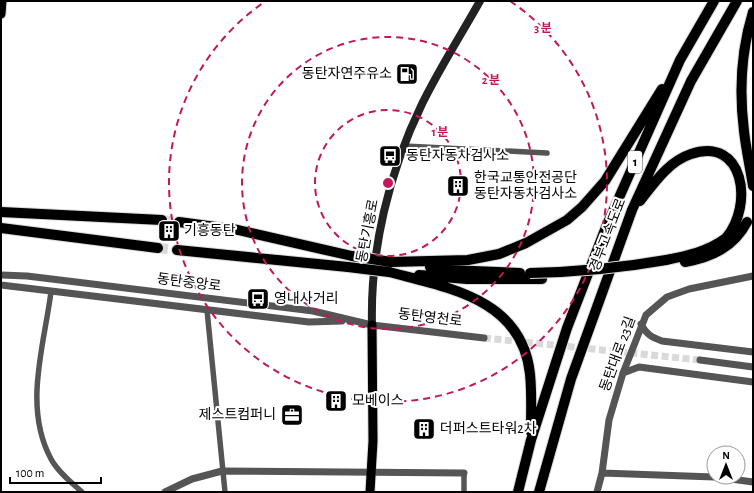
<svg xmlns="http://www.w3.org/2000/svg" width="754" height="493" font-family="'Alegreya Sans','Noto Sans KR',sans-serif">
<style>
.lines{fill:none;stroke-linecap:round;stroke-linejoin:round}
.tertiary-tunnel{stroke:#d9d9d9;stroke-width:7;stroke-dasharray:7 3.5;stroke-linecap:butt}
.motorway-tunnel{stroke:#d9d9d9;stroke-width:10;stroke-dasharray:10 5;stroke-linecap:butt}
.primary-casing{stroke:#dbdbdb;stroke-width:11}
.trunk-casing{stroke:#dbdbdb;stroke-width:11}
.motorway-casing{stroke:#dbdbdb;stroke-width:12}
.minor{stroke:#555;stroke-width:5.5}
.tertiary{stroke:#555;stroke-width:7}
.secondary{stroke:#222;stroke-width:8}
.primary{stroke:#000;stroke-width:9}
.trunk{stroke:#000;stroke-width:9}
.motorway{stroke:#000;stroke-width:10}
.motorway-bridge-casing{stroke:#dbdbdb;stroke-width:12;stroke-linecap:butt}
.motorway-bridge{stroke:#000;stroke-width:10}
.ring{fill:none;stroke:#c2185b;stroke-width:2;stroke-dasharray:7 5}
.labels{text-anchor:middle;dominant-baseline:central;stroke-width:4;stroke-linejoin:round;paint-order:stroke}
.shield{fill:#fff;stroke:#4c4c4c;stroke-width:1}
.shield-label{font-size:13px;font-weight:bold;fill:#000}
.poi-label{font-size:14px;fill:#000;stroke:#fff;text-anchor:start}
.street-label{font-size:14px;fill:#000;stroke:#fff}
.centre{fill:#c2185b;stroke:#fff;stroke-width:2}
.ring-label{font-size:12px;text-anchor:middle;font-weight:bold;fill:#c2185b;stroke:#fff;stroke-width:4;stroke-linejoin:round;paint-order:stroke}
</style>
<rect width="100%" height="100%" fill="#fff"/>
<g class="lines">
<path class="tertiary-tunnel" d="M484,338L700,360"/>
<path class="motorway-tunnel" d="M162,220L179,222
M158,248L177,250"/>
<g class="primary-casing">
<path id="primary" d="M370,492L373,441L372,325"/>
</g>
<g class="trunk-casing">
<path id="trunk" d="M1,14L2,1"/>
</g>
<g class="motorway-casing">
<path id="motorway" d="M753,186C750,167 746,149 744,131C739,91 741,51 753,12
M640,201C654,183 669,161 691,154C744,136 754,205 726,238C709,251 687,256 666,260
M1,212L162,220
M179,222L238,230L352,256
M1,228L158,248
M177,250L348,267
M391,262L468,260L499,254L526,243L567,220L582,207L605,181L662,89
M685,262C712,257 734,247 747,222
M430,267L448,270L520,273
M389,272C449,288 522,299 530,374C532,393 531,413 531,432
M419,275L467,279H542
M518,492L531,440L567,328L606,227L680,60L714,1
M539,492L571,379L632,210L691,81L737,1"/>
</g>
<path class="minor" d="M404,146L547,153
M51,292C44,346 23,407 51,459C58,472 71,482 82,492
M207,310L225,492
M464,473V492"/>
<path class="tertiary" d="M1,275L27,276L313,311L372,325L484,338
M1,285L309,322L342,321
M641,324C646,334 651,337 662,341L753,352
M700,360L753,367
M623,373L639,367L753,382
M602,473L714,477
M716,477L753,482
M165,492L192,479L222,471L464,473
M597,492L602,473L609,420L623,373L646,315L667,297L689,289L753,276"/>
<path class="secondary" d="M372,325C370,250 389,172 422,104C439,69 461,35 480,1"/>
<use href="#primary" class="primary"/>
<use href="#trunk" class="trunk"/>
<use href="#motorway" class="motorway"/>
<g class="motorway-bridge-casing">
<path id="motorway-bridge" d="M352,256L391,262
M348,267L389,272
M530,273C576,272 621,268 666,260"/>
</g>
<use href="#motorway-bridge" class="motorway-bridge"/>
</g>
<g class="ring">
<circle cx="388" cy="183" r="73"/>
<circle cx="388" cy="183" r="146"/>
<path d="M510 1A219 219 0 1 1 266 1"/>
</g>
<defs>
<g id="fuel-square" transform="scale(1.15)"><rect x="-9" y="-9" width="18" height="18" rx="4" fill="#000" stroke="#fff"/><path d="M-5.5-6h7V0h2V4h1.3V-2.5L3-4.5l.8-.8L6-3V5H2.5V1h-1V6h-7ZM-4.2-4.7v3.2H.2V-4.7Z" fill="#fff"/></g>
<g id="bus-square" transform="scale(1.15)"><rect x="-9" y="-9" width="18" height="18" rx="4" fill="#000" stroke="#fff"/><path d="M-5-6H5V4H4V6H2V4H-2V6H-4V4H-5ZM-3.5-4V0h7V-4ZM-3.5 1.2v1.5H-2V1.2ZM2 1.2v1.5H3.5V1.2Z" fill="#fff"/></g>
<g id="building-square" transform="scale(1.15)"><rect x="-9" y="-9" width="18" height="18" rx="4" fill="#000" stroke="#fff"/><path d="M-4-6H4V6H1V3H-1V6H-4ZM-2.5-4.3h1.7v1.8h-1.7ZM.8-4.3h1.7v1.8H.8ZM-2.5-1h1.7V.8h-1.7ZM.8-1h1.7V.8H.8Z" fill="#fff"/></g>
<g id="office-square" transform="scale(1.15)"><rect x="-9" y="-9" width="18" height="18" rx="4" fill="#000" stroke="#fff"/><path d="M-6-3h4V-5.5h4V-3h4V5H-6ZM-1-4.5V-3h2v-1.5ZM-6 0V1H6V0Z" fill="#fff"/></g>
</defs>
<g fill-rule="evenodd">
<use href="#fuel-square" x="407" y="74"/>
<use href="#bus-square" x="390" y="156"/>
<use href="#building-square" x="458" y="186"/>
<use href="#building-square" x="169" y="231"/>
<use href="#bus-square" x="258" y="299"/>
<use href="#building-square" x="336" y="401"/>
<use href="#office-square" x="292" y="415"/>
<use href="#building-square" x="424" y="429"/>
</g>
<g class="labels">
<rect class="shield" x="628" y="151" width="14" height="22" rx="3"/>
<g class="shield-label">
<text x="635" y="162">1</text>
</g>
<g class="poi-label">
<text x="392" y="74" text-anchor="end">동탄자연주유소</text>
<text x="406" y="156">동탄자동차검사소</text>
<text x="474" y="178">한국교통안전공단<tspan x="474" dy="16">동탄자동차검사소</tspan></text>
<text x="184" y="231">기흥동탄</text>
<text x="274" y="299">영내사거리</text>
<text x="352" y="401">모베이스</text>
<text x="276" y="415" text-anchor="end">제스트컴퍼니</text>
<text x="440" y="429">더퍼스트타워2차</text>
</g>
<g class="street-label">
<text transform="translate(368 231) rotate(-79)">동탄기흥로</text>
<text transform="translate(608 235) rotate(-69)">경부고속도로</text>
<text transform="translate(189 283) rotate(7)">동탄중앙로</text>
<text transform="translate(430 318) rotate(7)">동탄영천로</text>
<text transform="translate(618 354) rotate(-70)">동탄대로 23길</text>
</g>
</g>
<circle cx="388" cy="183" r="6" class="centre"/>
<g class="ring-label">
<text x="543" y="32">3 분</text>
<text x="491" y="84">2 분</text>
<text x="440" y="136">1 분</text>
</g>
<rect width="754" height="493" fill="none" stroke="#000000" stroke-width="4"/>
<g transform="translate(726 465)"><circle r="19" fill="#ffffff" stroke="#999999"/>
<path d="M0-3L7 15L0 10L-7 15Z" fill="#000000"/>
<text y="-6" font-size="11" font-weight="bold" text-anchor="middle" fill="#000000">N</text>
</g>
<path d="M10 477v6h91v-6" fill="none" stroke="#000000" stroke-width="2"/>
<text x="16" y="477" font-size="12" fill="#000000" stroke="#ffffff" stroke-width="3" paint-order="stroke">100 m</text>
</svg>
